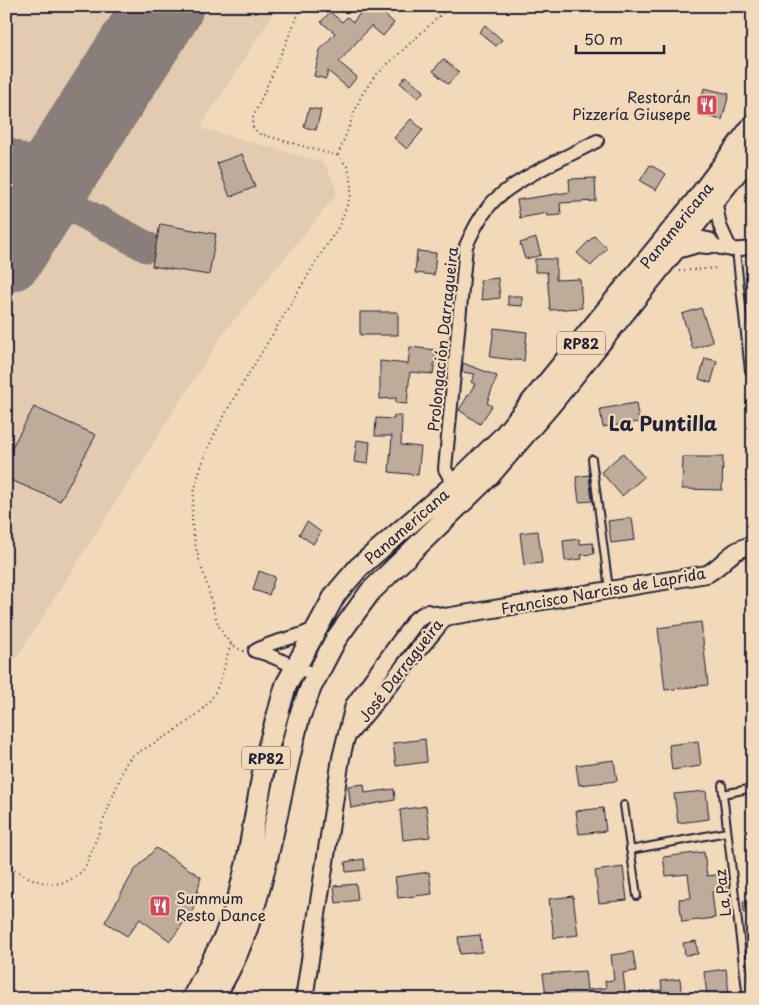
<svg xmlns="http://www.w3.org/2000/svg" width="759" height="1005" font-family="'Playpen Sans',sans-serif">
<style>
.built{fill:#e2cbb0}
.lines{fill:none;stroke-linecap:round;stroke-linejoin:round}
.taxiway{stroke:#8a7e7a;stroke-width:31}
.runway{stroke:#8a7e7a;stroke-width:79}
.building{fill:#beab9a;stroke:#22223b}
.service-casing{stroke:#22223b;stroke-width:10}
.minor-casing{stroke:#22223b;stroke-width:16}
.tertiary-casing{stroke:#22223b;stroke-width:20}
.primary-casing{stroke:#22223b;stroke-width:24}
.path{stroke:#22223b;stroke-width:2;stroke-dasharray:1 4;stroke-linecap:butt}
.service{stroke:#f1d9b9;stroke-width:6}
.minor{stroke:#f1d9b9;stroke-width:12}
.tertiary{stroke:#f1d9b9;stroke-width:16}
.primary{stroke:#f1d9b9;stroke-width:20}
.labels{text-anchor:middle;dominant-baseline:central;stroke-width:4.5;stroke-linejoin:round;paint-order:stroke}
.shield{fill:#f1d9b9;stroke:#605961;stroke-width:1}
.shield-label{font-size:14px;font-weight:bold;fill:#22223b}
.poi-label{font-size:15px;fill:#22223b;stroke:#f1d9b9;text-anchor:end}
.street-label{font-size:15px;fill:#22223b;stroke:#f1d9b9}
.district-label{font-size:20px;font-weight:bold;fill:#22223b;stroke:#f1d9b9}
</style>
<rect width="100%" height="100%" fill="#f1d9b9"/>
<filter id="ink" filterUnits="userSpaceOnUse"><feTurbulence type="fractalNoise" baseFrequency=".02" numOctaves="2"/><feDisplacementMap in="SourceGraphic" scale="10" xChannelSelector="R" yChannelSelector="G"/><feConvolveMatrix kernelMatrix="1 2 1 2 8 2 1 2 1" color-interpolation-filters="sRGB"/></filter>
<g filter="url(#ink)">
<path class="built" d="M6,6H278L200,128L322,162L326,166L336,189V195L225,331L6,674Z"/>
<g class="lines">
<path class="taxiway" d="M6,152L56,175
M76,209C60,188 69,165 76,142
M29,217L66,207L76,209L147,247"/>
<path class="runway" d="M6,253L164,6"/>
</g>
<path class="building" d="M366,6H375L394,23L383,36L371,26L339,62L357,77L348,88L328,71L326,79L314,76L320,50L335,33L321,22L330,12L342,22L347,17L353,22Z
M485,25L502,40L496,46L479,32Z
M443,59L459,72L448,84L433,71Z
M406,76L424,91L418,98L400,83Z
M704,88L729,94L722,120L698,114Z
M309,108L321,110L316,130L304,127Z
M411,119L423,130L407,149L394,138Z
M242,154L255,187L230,197L217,163Z
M650,165L666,174L656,190L640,181Z
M595,178L596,201L560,203L561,215L548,216L547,213L520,218L517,200L570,192L569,179Z
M160,224L216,234L209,275L152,266Z
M594,236L607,248L591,266L577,253Z
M536,238L541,255L525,259L520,243Z
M417,251L436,253L434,275L415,273Z
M535,259H556V280L580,279L582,308L550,310L547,272H535Z
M498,278L500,298L482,300L480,280Z
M508,296H522V306L508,305Z
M701,308L713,342L693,349L682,314Z
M360,312H398V335H360Z
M494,328L527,332L524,361L490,357Z
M410,347L436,350L433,374L410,372L407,404L396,403V398L380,399V361L408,364Z
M705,358L717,361L711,383L699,379Z
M463,363L497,376L487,403L492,406L480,424L459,410L475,384L471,382L475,374L462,372Z
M636,403L639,422L603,427L600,409Z
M34,407L96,435L60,501L6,478V458Z
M394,416H402L401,445L421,447L418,475L389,472L392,436H375L376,418L394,419Z
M357,440L370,442L368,464L354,462Z
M623,453L644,477L622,496L601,472Z
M683,457H723L722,490L682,489Z
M589,475L592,501L579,502L576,477Z
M632,518L635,540L611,543L608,521Z
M307,522L321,532L313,544L299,534Z
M538,531L542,563L524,565L520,533Z
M579,539L580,544L593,543L594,554L581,555L582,559L565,561L563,541Z
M259,571L275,577L269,595L253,590Z
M701,622L708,685L665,690L658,628Z
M425,739L427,762L396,766L393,743Z
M698,741L701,766L672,770L669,745Z
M614,760L617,781L579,785L576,765Z
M364,784L365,793L394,789L395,800L351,808L348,786Z
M706,791L709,819L678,823L674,794Z
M426,806L430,837L403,840L400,810Z
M603,808L606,831L579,834L576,811Z
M156,848L201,877L193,910L170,941L140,919L127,936L105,922L134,871Z
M704,852L707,876L725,874L727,890L712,892L715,918L682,922L679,899L691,898L688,874L666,876L663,857Z
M364,859L365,870L346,872L345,862Z
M623,867L627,900L599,903L595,871Z
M429,872L432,894L398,898L395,877Z
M356,884L358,900L336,903L334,886Z
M573,896L578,935L554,938L549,899Z
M753,900V912L744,913L743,901Z
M480,935L482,952L460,954L458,937Z
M696,941L698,954L685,955L683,943Z
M633,952L636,971L623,973L626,999H567L566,993L546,995L543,974L585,971L587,990L606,988L605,981L614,980L611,955Z
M726,969L729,993L707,995L704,972Z
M680,979L682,999H638L637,993L662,990L661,981Z"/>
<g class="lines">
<g class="service-casing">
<path id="service" d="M736,250L749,371
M592,459L609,589
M722,785L747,999
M723,794L753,788
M624,805L637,896
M630,850L727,832"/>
</g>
<g class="minor-casing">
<path id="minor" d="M715,200L720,226L731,250
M703,238C717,252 734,250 753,248
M454,485L445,469L466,246C473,231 479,218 490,205C511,180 567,157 597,141
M255,651C279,655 294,672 318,673
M255,651C274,639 296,640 315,628"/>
</g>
<g class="tertiary-casing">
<path id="tertiary" d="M347,736L445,617
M304,999L341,758L354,705L416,620L427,613L445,617L707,574C725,564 730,549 753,545"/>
</g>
<g class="primary-casing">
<path id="primary" d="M677,248L698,242L708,243
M192,999L225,936L237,903L247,862L266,756L286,685L335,595L359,567L454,485L503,437L695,202L753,125
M212,999C264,925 275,805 299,718L311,687L336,639L370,592L489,476L551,404L753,152"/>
</g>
<path class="path" d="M338,155L361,96L374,77L450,6
M679,271L717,268
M244,651C219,642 215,615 209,592C202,567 191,540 192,514C194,456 233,401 262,352C287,310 312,267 339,226L351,195V178L347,166L338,156L260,134L253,128L252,120L302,6
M6,865C34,881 59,896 85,868L125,765L132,756C158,740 196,723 213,696C222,681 225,661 231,644"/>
<use href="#service" class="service"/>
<use href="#minor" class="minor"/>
<use href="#tertiary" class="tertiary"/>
<use href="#primary" class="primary"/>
</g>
</g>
<defs>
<g id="restaurant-square" transform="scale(1.125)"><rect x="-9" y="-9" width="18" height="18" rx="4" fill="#d1495b" stroke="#f1d9b9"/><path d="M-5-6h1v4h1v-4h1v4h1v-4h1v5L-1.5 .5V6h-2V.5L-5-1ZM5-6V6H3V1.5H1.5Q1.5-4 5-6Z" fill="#fff"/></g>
</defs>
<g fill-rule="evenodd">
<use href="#restaurant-square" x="707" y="105"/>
<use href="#restaurant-square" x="160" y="906"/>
</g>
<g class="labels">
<g class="shield">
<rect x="557" y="331.5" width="48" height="23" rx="4"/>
<rect x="242" y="746.5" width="48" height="23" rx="4"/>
</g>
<g class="shield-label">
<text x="581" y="343">RP82</text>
<text x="266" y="758">RP82</text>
</g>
<g class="poi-label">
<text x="691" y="96">Restorán<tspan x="691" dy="17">Pizzería Giusepe</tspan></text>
<text x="176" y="897" text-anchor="start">Summum<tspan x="176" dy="17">Resto Dance</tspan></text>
</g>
<g class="street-label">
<text transform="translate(676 225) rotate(-51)">Panamericana</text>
<text transform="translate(442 339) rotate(-84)">Prolongación Darragueira</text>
<text transform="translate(406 526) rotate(-41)">Panamericana</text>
<text transform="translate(603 590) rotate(-10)">Francisco Narciso de Laprida</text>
<text transform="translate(400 670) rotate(-52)">José Darragueira</text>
<text transform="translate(722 893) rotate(-97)">La Paz</text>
</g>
<g class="district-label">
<text x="663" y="423">La Puntilla</text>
</g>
</g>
<rect width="759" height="1005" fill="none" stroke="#f1d9b9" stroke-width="25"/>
<rect x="12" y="12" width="734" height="980" fill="none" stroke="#22223b" stroke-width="2" filter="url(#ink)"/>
<path d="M576 45v8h88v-8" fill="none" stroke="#22223b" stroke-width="2.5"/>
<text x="584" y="45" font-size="15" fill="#22223b" stroke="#f1d9b9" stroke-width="4" paint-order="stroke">50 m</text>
</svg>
